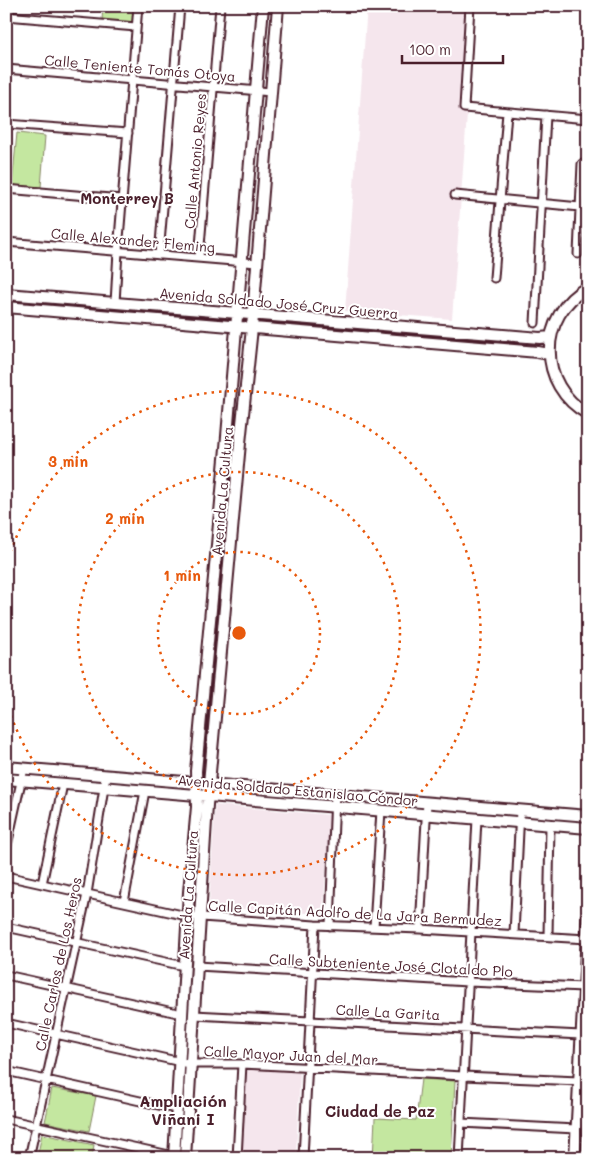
<svg xmlns="http://www.w3.org/2000/svg" width="594" height="1164" font-family="Mali,sans-serif">
<style>
.built{fill:#f5e6ed}
.green{fill:#c4e7a0;stroke:#878366}
.lines{fill:none;stroke-linecap:round;stroke-linejoin:round}
.street-casing{stroke:#4a1f2b;stroke-width:11}
.secondary-casing{stroke:#4a1f2b;stroke-width:14}
.street{stroke:#fff;stroke-width:7}
.secondary{stroke:#fff;stroke-width:10}
.ring{fill:none;stroke:#e8590c;stroke-width:2.5;stroke-dasharray:2.5 5}
.labels{text-anchor:middle;dominant-baseline:central;stroke-width:4;stroke-linejoin:round;paint-order:stroke}
.street-label{font-size:14px;fill:#4a1f2b;stroke:#fff}
.neighbourhood-label{font-size:15px;font-weight:bold;fill:#4a1f2b;stroke:#fff}
.quarter-label{font-size:16px;font-weight:bold;fill:#4a1f2b;stroke:#fff}
.centre{fill:#e8590c;stroke:#fff;stroke-width:2.5}
.ring-label{font-size:15px;text-anchor:middle;font-weight:bold;fill:#e8590c;stroke:#fff;stroke-width:4;stroke-linejoin:round;paint-order:stroke}
</style>
<rect width="100%" height="100%" fill="#fff"/>
<filter id="ink" filterUnits="userSpaceOnUse"><feTurbulence type="fractalNoise" baseFrequency=".02" numOctaves="2"/><feDisplacementMap in="SourceGraphic" scale="10" xChannelSelector="R" yChannelSelector="G"/><feConvolveMatrix kernelMatrix="1 2 1 2 8 2 1 2 1" color-interpolation-filters="sRGB"/></filter>
<g filter="url(#ink)">
<path class="built" d="M367,6H475L452,319L345,311Z
M215,805L330,815L323,914L209,907Z
M249,1069L297,1071L300,1074L296,1155L293,1158L243,1154L241,1151L246,1073Z"/>
<path class="green" d="M103,6H134L132,23L102,20Z
M17,133L45,136L41,187L12,185Z
M421,1079L455,1081L451,1158H373L375,1118L416,1120Z
M52,1088L96,1096L89,1131L45,1122Z
M42,1134L94,1145L92,1158H37Z"/>
<g class="lines">
<g class="street-casing">
<path id="street" d="M470,6L464,108L588,119
M6,16L136,27
M6,69L271,92
M6,124L128,133
M6,189L122,199
M455,195L580,207
M6,242L257,263
M578,254L582,164
M159,255L180,6
M199,258L220,6
M494,278L507,112
M115,303L118,251L138,6
M535,323L546,115
M6,850L24,768
M6,876L187,916L315,925L420,929L587,939
M42,884L63,784
M124,902L145,791
M330,926L335,794
M6,927L184,966
M374,927L381,810
M420,929L427,802
M514,934L520,810
M548,936L550,825
M197,966L468,982L584,987
M6,975L182,1014
M194,1015L581,1035
M6,1023L190,1064H242L463,1076L579,1081
M6,1071L176,1109
M6,1119L174,1156L197,1158
M461,1123L576,1129
M29,1158L87,894L106,775
M237,1158L242,1064
M303,1158L315,925
M459,1158L477,819"/>
</g>
<g class="secondary-casing">
<path id="secondary" d="M588,287C537,315 537,386 588,414
M6,294L540,338L550,337
M6,307L538,352L549,354
M6,767L588,816
M6,779L588,828
M174,1158L189,892L197,807L196,771L226,448L263,6
M185,1158L207,805L240,443L252,328L278,6
M575,1158L588,915"/>
</g>
<use href="#street" class="street"/>
<use href="#secondary" class="secondary"/>
</g>
</g>
<g class="ring">
<circle cx="239" cy="633" r="81"/>
<circle cx="239" cy="633" r="161"/>
<path d="M6 566A242 242 0 1 1 6 700"/>
</g>
<g class="labels">
<g class="street-label">
<text transform="translate(140 68) rotate(5)">Calle Teniente Tomás Otoya</text>
<text transform="translate(195 161) rotate(-85)">Calle Antonio Reyes</text>
<text transform="translate(133 240) rotate(5)">Calle Alexander Fleming</text>
<text transform="translate(279 303) rotate(5)">Avenida Soldado José Cruz Guerra</text>
<text transform="translate(222 491) rotate(-85)">Avenida La Cultura</text>
<text transform="translate(298 790) rotate(5)">Avenida Soldado Estanislao Cóndor</text>
<text transform="translate(188 895) rotate(-86)">Avenida La Cultura</text>
<text transform="translate(355 913) rotate(3)">Calle Capitán Adolfo de La Jara Bermudez</text>
<text transform="translate(58 964) rotate(-78)">Calle Carlos de Los Heros</text>
<text transform="translate(391 965) rotate(3)">Calle Subteniente José Clotaldo Plo</text>
<text transform="translate(388 1012) rotate(3)">Calle La Garita</text>
<text transform="translate(291 1055) rotate(3)">Calle Mayor Juan del Mar</text>
</g>
<g class="neighbourhood-label">
<text x="127" y="198">Monterrey B</text>
<text x="380" y="1111">Ciudad de Paz</text>
</g>
<g class="quarter-label">
<text x="183" y="1100">Ampliación<tspan x="183" dy="18">Viñani I</tspan></text>
</g>
</g>
<circle cx="239" cy="633" r="8" class="centre"/>
<g class="ring-label">
<text x="68" y="467">3 min</text>
<text x="125" y="524">2 min</text>
<text x="182" y="581">1 min</text>
</g>
<rect width="594" height="1164" fill="none" stroke="#fff" stroke-width="25"/>
<rect x="12" y="12" width="569" height="1139" fill="none" stroke="#4a1f2b" stroke-width="2" filter="url(#ink)"/>
<path d="M402 55v8h101v-8" fill="none" stroke="#4a1f2b" stroke-width="2.5"/>
<text x="409" y="55" font-size="15" fill="#4a1f2b" stroke="#ffffff" stroke-width="4" paint-order="stroke">100 m</text>
</svg>
